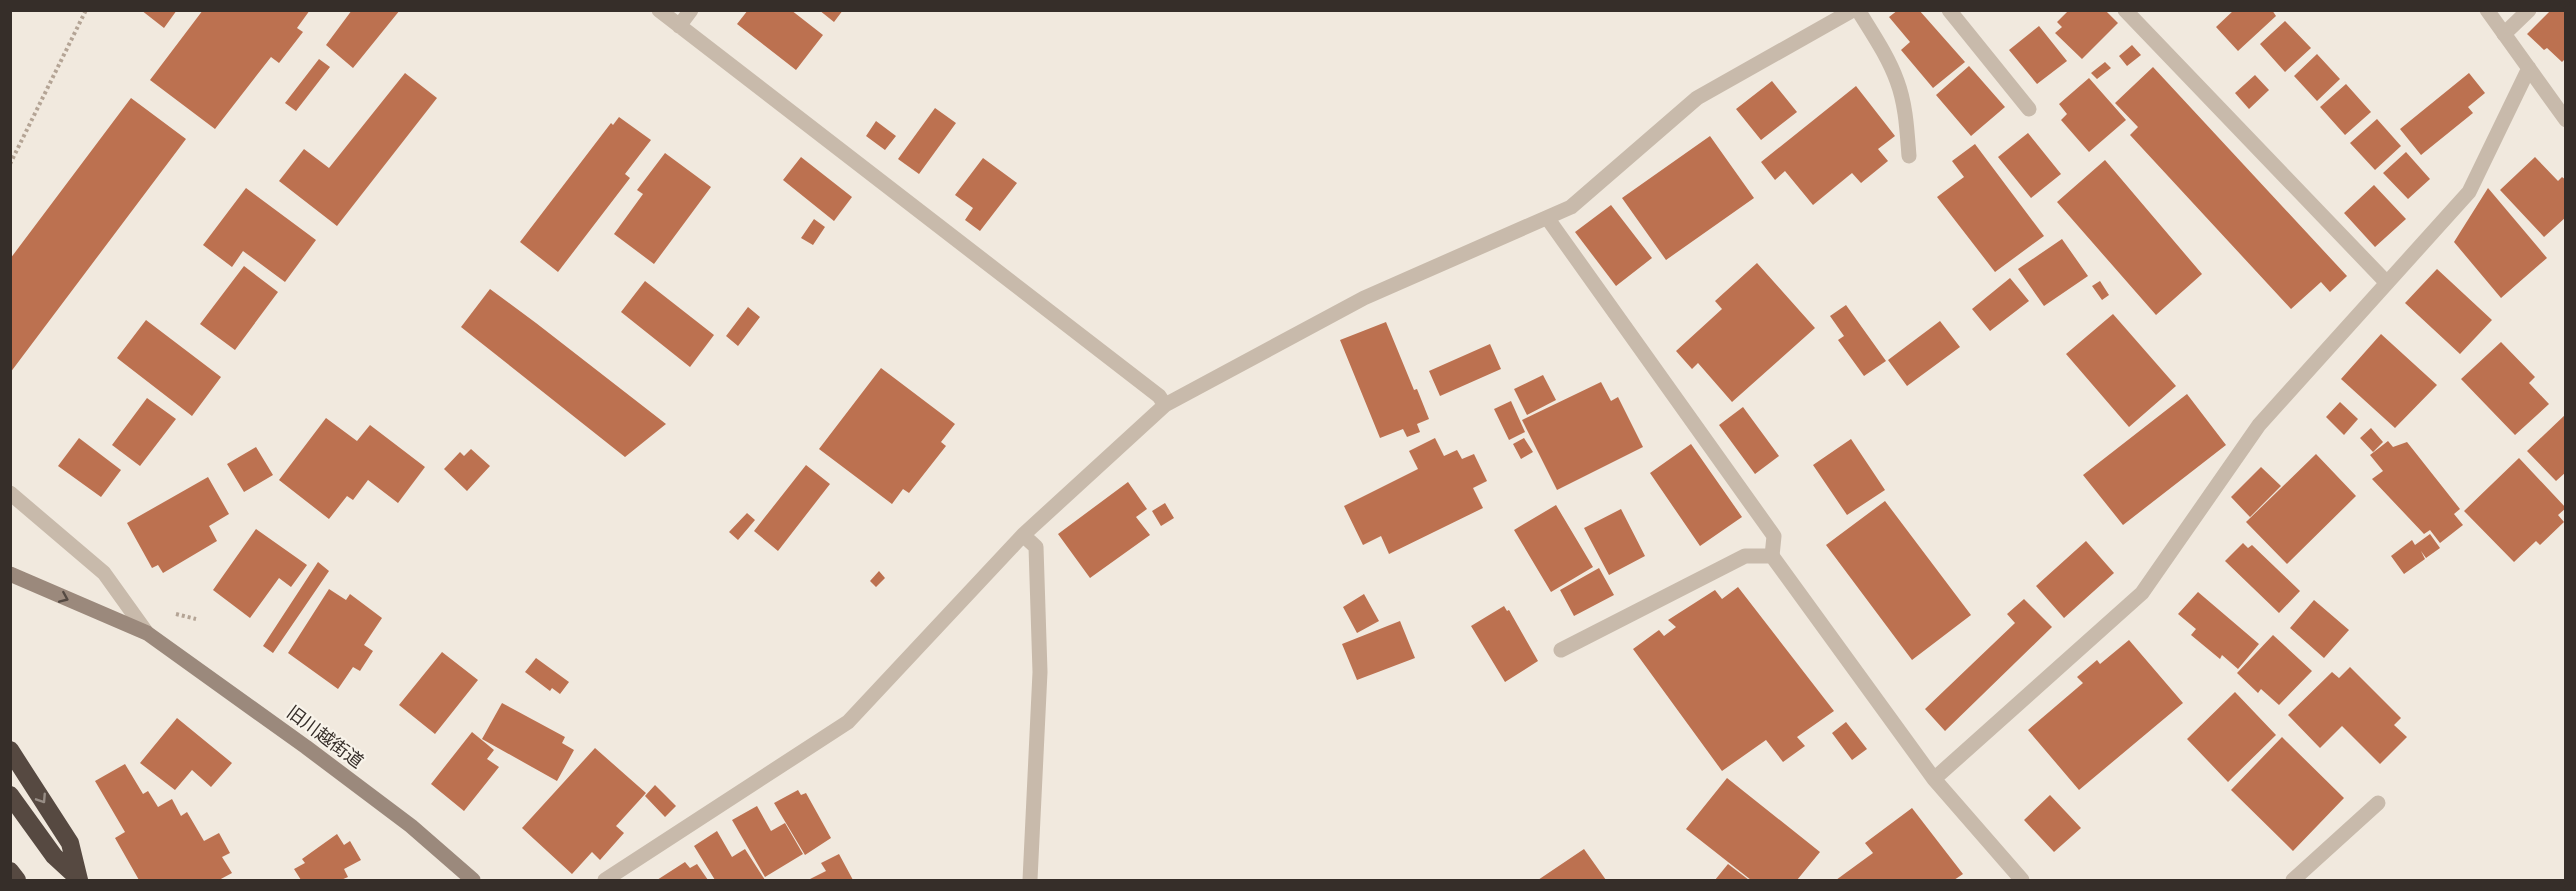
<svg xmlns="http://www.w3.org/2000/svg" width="2576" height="891" font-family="'Fira Sans Condensed','Noto Sans JP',sans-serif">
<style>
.building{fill:#bc7150}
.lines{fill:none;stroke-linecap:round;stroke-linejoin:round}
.path{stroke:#b4a495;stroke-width:4;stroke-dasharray:3 3;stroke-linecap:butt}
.lane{stroke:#c8baab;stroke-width:15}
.street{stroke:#c8baab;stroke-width:15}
.secondary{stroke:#9b897c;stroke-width:15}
.highway{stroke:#564941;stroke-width:18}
.oneway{stroke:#544942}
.oneway2{stroke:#978d85}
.labels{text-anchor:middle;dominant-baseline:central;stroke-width:4.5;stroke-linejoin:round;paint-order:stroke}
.street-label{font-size:18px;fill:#362e29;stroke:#f8f3ea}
</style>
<rect width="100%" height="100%" fill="#f1e9de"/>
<path class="building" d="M141,10H177L164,28Z
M203,10H310L297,28L303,32L279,63L271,57L215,129L150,80Z
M352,10H400L353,68L326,45Z
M748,10H791L823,35L796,70L737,24Z
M819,10H843L834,22Z
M1898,10H1919L1965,62L1933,88L1901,50L1910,42L1889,17Z
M2069,10H2105L2118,23L2082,59L2055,33L2062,27L2057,22Z
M2234,10H2272L2276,16L2238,51L2216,27Z
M2551,10H2566V58L2562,62L2547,48L2544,50L2527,34Z
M2285,21L2311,48L2285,72L2260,44Z
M2039,26L2067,61L2037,84L2009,50Z
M2132,45L2141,55L2127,66L2119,56Z
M2317,54L2340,79L2317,101L2294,76Z
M319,59L330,67L296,111L285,103Z
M2105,62L2111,68L2097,79L2091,73Z
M1969,66L2005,107L1971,136L1936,95Z
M2153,67L2347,276L2330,292L2321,282L2291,309L2130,135L2138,127L2115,103Z
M405,73L437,98L337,226L279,181L304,149L329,168Z
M2469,73L2485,93L2468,107L2473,113L2421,155L2400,129Z
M2255,75L2269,90L2249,109L2235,93Z
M2089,78L2126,120L2089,152L2061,120L2067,114L2059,104Z
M1772,81L1797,112L1761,140L1736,109Z
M2346,84L2371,112L2345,135L2320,107Z
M1856,86L1895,136L1878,149L1888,161L1861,183L1852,173L1813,205L1785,171L1775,180L1761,162Z
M131,98L186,139L10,373V259Z
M935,108L956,123L919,174L898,159Z
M619,117L651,140L625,174L630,178L558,272L520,242L611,123L613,125Z
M2377,119L2401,146L2375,170L2350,143Z
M876,121L896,136L885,150L866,136Z
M2028,133L2061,174L2031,198L1998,157Z
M1710,136L1754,198L1666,260L1622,198Z
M1975,144L2044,236L1995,272L1937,197L1964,177L1952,161Z
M2406,152L2430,179L2408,199L2383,173Z
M665,153L711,187L654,264L614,234L643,194L637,190Z
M801,157L852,197L834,221L783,180Z
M2535,157L2558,181L2562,177L2566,180V217L2544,237L2500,190Z
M983,158L1017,183L980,231L965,220L973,208L955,195Z
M2105,160L2202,274L2156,315L2057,202Z
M2374,185L2406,219L2375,247L2344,213Z
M246,188L316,240L285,282L243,251L232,267L203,245Z
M2488,188L2547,258L2501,298L2454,242Z
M1611,205L1652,258L1616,286L1575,232Z
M814,219L825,227L813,245L801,238Z
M2062,239L2088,276L2044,306L2018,269Z
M1757,263L1815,328L1732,402L1698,363L1692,369L1676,351L1722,309L1715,301Z
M244,266L278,292L235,350L200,324Z
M2437,269L2492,320L2460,354L2405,303Z
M2010,278L2029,301L1990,331L1972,309Z
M645,281L714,335L690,367L621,312Z
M2100,281L2109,295L2102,300L2092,286Z
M490,289L536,323L666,424L625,457L461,327Z
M1846,305L1886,361L1864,376L1838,340L1844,336L1830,316Z
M748,307L760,317L738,346L726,336Z
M2113,314L2176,386L2129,427L2066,354Z
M146,320L221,377L192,416L117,358Z
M1940,321L1960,347L1907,386L1888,360Z
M1386,322L1414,390L1417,389L1429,419L1417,424L1420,432L1407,437L1403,429L1380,438L1340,340Z
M2381,334L2437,385L2395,428L2341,379Z
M2501,342L2535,377L2529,383L2549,404L2515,435L2461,379Z
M1490,344L1501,369L1440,396L1429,371Z
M881,368L955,424L941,442L946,446L909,493L903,489L892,504L819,449Z
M1543,375L1556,400L1527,415L1514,389Z
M1601,382L1611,401L1618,397L1643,447L1557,490L1522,420Z
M2187,394L2226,445L2123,525L2083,475Z
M147,398L176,419L140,466L112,445Z
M1511,401L1525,432L1509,440L1494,409Z
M2340,402L2358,419L2344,435L2326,417Z
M1743,407L1779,456L1755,474L1719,425Z
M2566,414V472L2556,481L2527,451Z
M326,418L357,441L370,425L425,467L398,503L368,480L353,500L347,496L329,519L279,480Z
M2371,428L2383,442L2373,452L2360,438Z
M79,438L121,470L101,497L58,466Z
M1435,438L1444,456L1457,450L1462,459L1474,454L1487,481L1473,488L1483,508L1389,554L1381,536L1363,545L1344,506L1418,469L1409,451Z
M1524,438L1533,452L1521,459L1513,444Z
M1851,439L1885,490L1847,515L1813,465Z
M2388,441L2393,447L2407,442L2460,509L2454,514L2463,525L2440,543L2430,530L2424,534L2372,479L2383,471L2370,455Z
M1691,444L1742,517L1700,546L1650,473Z
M256,447L273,475L244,492L227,464Z
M471,449L490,466L467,491L444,469L460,452L464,456Z
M2316,454L2356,496L2287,564L2246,522Z
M2519,458L2566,508L2558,515L2564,522L2540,545L2536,541L2514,562L2464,511Z
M806,465L830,484L778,551L754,531Z
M2261,467L2281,486L2250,517L2231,497Z
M208,477L229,514L209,526L217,541L163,573L158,565L152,568L127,523Z
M1128,482L1147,509L1136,517L1150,535L1090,578L1058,534Z
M1885,501L1971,615L1912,660L1826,545Z
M1165,503L1174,518L1161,526L1152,511Z
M1556,505L1593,567L1551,592L1514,530Z
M1621,509L1645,556L1609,575L1584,528Z
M747,513L755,520L738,540L729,532Z
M256,529L307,565L291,587L279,578L250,618L213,590Z
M2430,534L2440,548L2426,558L2421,551L2425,559L2404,574L2391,556L2412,540L2415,545Z
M2086,541L2114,573L2064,618L2036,586Z
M2243,543L2248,548L2252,545L2300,591L2279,613L2225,561Z
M318,562L329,571L273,653L263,646Z
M1599,568L1614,595L1574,616L1560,590Z
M879,571L885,578L876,587L870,581Z
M1738,587L1834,711L1797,737L1805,746L1783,762L1766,740L1722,771L1633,649L1659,630L1664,636L1676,627L1668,620L1715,590L1722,599Z
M329,589L346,600L350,594L382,618L364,645L373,651L360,671L353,667L338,689L288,653Z
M2198,592L2259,644L2238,669L2222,655L2220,659L2191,635L2196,629L2178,614Z
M1364,594L1379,621L1357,633L1343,607Z
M2024,599L2052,627L1945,731L1925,709L2015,623L2007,614Z
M2314,600L2349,630L2324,658L2290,628Z
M1504,606L1507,611L1509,610L1538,661L1505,682L1471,626Z
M1400,621L1415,658L1357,680L1342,644Z
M2273,635L2312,671L2279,705L2261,689L2258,693L2237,673Z
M2129,640L2183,703L2079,790L2028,730L2083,683L2077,677L2097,660L2100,664Z
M442,652L478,680L435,734L399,705Z
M536,658L569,682L560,694L552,688L550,691L525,672Z
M2350,667L2401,718L2394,725L2407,737L2380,764L2342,726L2320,748L2288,715L2332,672L2339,678Z
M2235,692L2276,735L2228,782L2187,739Z
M502,703L565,737L562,743L574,750L557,781L482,739Z
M177,718L232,763L211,787L192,770L175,790L140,763Z
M1846,722L1867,749L1852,760L1832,733Z
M472,732L494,750L487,759L499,767L464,811L431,784Z
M2282,737L2344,798L2293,851L2231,790Z
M595,748L646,793L616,826L624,833L600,860L592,852L572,874L522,828Z
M125,764L143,794L148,791L158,807L172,799L181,816L187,812L204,841L219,833L230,853L222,857L232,873L219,880H139L115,838L125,832L95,781Z
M1727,778L1820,852L1797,880H1751L1686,829Z
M655,785L676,806L665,817L645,796Z
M798,790L801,795L806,793L831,838L805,855L774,803Z
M2050,795L2081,828L2054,852L2024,820Z
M757,806L771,831L785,823L803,854L765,877L732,820Z
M1912,808L1963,874L1954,880H1836L1873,853L1865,843Z
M717,831L732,857L745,849L765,880H715L694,846Z
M337,834L344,845L350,841L361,860L344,869L348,877L341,880H301L294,869L305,863L302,859Z
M1584,849L1606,880H1538Z
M839,854L853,880H808L826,871L821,863Z
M685,862L690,868L697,864L708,880H657Z
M1728,864L1749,880H1715Z"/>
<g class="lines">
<path class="path" d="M10,164L86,10
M176,614L196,619"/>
<path class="lane" d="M1858,10C1872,33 1888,56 1897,81C1906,105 1907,131 1909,156
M2504,34L2529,10
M1548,219L1774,536L1772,556
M2293,880L2378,803"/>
<path class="street" d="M659,10L1159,396L1165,405
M1949,10L2029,109
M2125,10L2387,283
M2487,10L2566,120
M679,26L691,10
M10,493L104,573L147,633
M1023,535L1036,547L1040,672L1030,880
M1561,650L1745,556H1772L1934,779L2022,880
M1934,779L2142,593L2259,425L2469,192L2529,68
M605,880L848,722L1023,535L1165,405L1364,298L1571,207L1697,98L1853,10"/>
<path class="secondary" d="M10,574L147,633L306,747L411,826L473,880"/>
<path class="highway" d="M10,750L70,843L79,880
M10,795L54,856L79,879
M10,871L17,880"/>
</g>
<defs><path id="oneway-chevron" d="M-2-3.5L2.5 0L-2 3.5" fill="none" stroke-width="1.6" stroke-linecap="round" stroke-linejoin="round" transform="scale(1.5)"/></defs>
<use class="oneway" href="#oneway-chevron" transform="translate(64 598) rotate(23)"/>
<use class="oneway2" href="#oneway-chevron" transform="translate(42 799) rotate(57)"/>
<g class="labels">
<g class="street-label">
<text transform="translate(325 737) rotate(37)">旧川越街道</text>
</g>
</g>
<rect width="2576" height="891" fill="none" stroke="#362e29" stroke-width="24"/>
</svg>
